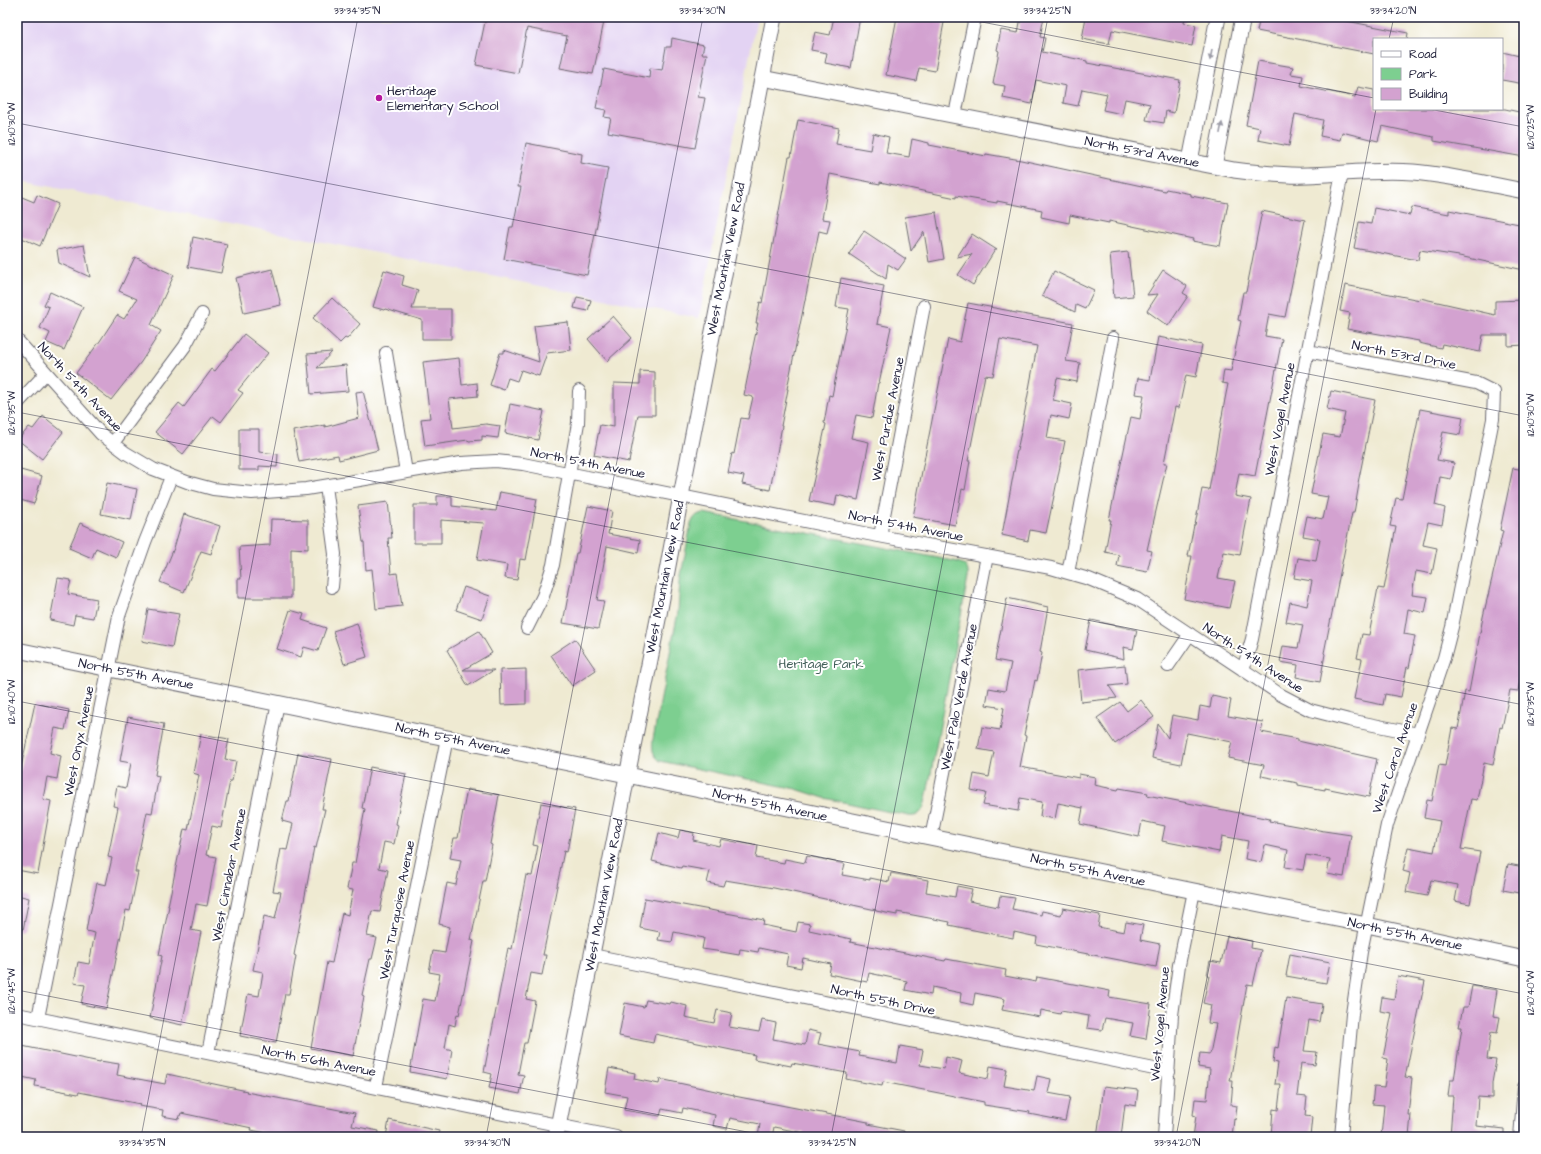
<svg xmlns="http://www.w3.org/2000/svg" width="1541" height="1154" font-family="'Architects Daughter',sans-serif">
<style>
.built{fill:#e3d3f3}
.green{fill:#7dcf90;stroke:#507866}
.building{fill:#d3a2d0}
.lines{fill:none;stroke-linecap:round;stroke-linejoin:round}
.minor-casing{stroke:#6a6870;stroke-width:14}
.tertiary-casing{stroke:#6a6870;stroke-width:17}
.minor{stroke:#fff;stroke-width:12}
.tertiary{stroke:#fff;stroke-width:15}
.oneway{fill:#9c9ca7}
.ticks{fill:none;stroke:#22223b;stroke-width:1;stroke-opacity:0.45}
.poi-dot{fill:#b5179e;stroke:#fff;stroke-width:1.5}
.labels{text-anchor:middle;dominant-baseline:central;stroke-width:4;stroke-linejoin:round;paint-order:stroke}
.poi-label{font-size:13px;fill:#22223b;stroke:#fff;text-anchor:start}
.street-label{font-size:13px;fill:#22223b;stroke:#fff}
.park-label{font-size:13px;fill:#425f59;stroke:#fff}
.neatline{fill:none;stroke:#22223b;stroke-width:1.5}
.ticks-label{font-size:10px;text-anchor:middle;fill:#22223b}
</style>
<rect width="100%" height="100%" fill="#fff"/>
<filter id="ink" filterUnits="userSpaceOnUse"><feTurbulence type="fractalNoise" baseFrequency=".025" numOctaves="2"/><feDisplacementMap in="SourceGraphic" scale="8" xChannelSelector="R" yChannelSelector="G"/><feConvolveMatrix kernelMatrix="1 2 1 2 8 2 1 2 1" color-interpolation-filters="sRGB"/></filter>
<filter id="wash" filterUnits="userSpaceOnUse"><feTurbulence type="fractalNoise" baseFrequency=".012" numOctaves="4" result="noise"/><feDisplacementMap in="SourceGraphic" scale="16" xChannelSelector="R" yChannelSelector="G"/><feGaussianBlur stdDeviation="0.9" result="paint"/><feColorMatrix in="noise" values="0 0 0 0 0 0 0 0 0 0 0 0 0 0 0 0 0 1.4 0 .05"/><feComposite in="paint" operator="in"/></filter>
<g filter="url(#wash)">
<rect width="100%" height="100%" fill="#efead2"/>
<path class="built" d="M17,17H757L699,318L17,180Z"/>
<path class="green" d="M704,513L954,561C965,564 969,566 968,578L928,789C925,801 925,818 909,816L824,798L796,789L660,761C652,754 652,749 653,739L678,612L680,580L691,524C694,517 696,514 704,513Z"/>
<g id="blocks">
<path class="building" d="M486,17H605L593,74L560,68L567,36L527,28L518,73L476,65Z
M834,17H860L851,68L825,63L827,53L811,50L815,32L830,35Z
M897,17H945L935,71L919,68L916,81L886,75Z
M1021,17H1044L1040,37L1045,38L1042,52L1087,61V63L1180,80L1174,113L1166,111L1164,123L1146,120L1150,104L1125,99L1122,114L1103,110L1107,94L1082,89L1078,106L1063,103L1066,86L1036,80L1032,104L1003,98L1005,86L993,84L999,51L997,50L1001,30L1018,33Z
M1086,17H1105L1119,20V17H1185L1184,23L1196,25L1192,46L1112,30L1109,44L1082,39Z
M1260,17H1326L1408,33L1407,39H1374V54L1257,31Z
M672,38L704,45L702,54H707L698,97L705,98L695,148L608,132L611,118L604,117L606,110L596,108L604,69L649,78L650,68L662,70L666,47H671Z
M1502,52L1524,57V84L1502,80Z
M1258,61L1293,67L1291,74L1303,76L1301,86L1355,97L1358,87L1374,90V109H1505L1524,113V157L1434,141V137L1382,126L1378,141L1342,132L1340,140L1320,136L1323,120L1295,114L1289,146L1258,140L1260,128L1246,125Z
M798,120L839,128L836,144L870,150L873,133L889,137L886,153L909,157L912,139L929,143V145L986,156V154L1021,160L1165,191L1166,189L1191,194V196L1228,203L1220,246L1192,241L1193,239L1109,221V223L1070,215L1069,223L1041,217L1042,210L997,201V203L956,196V198L880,182V184L830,174L822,219L830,220L827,233L819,231L787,389H788L781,426H782L770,490L742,484L744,476L728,473L732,453L734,454L741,418L748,419L753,397L744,395L751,360H750L758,323H756L760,302L762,303L789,157H791Z
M526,143L582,154L581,163L608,168L587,275L504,259L510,227H513L521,187H518Z
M17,195L34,202L37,195L58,204L40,246L17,236Z
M1412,207L1449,214V210L1524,225V270L1459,256L1420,250L1418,260L1354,248L1359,222L1371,224L1374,208L1410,215Z
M1262,211L1305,220L1285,317L1269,314L1265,336L1282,339L1255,476L1239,473L1235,496L1251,499L1240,555L1224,552L1218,578L1235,581L1229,608L1184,599L1192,556H1188L1194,525H1195L1202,489L1209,490L1225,399L1228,384L1222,383L1224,370L1231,371L1241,321L1238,320L1243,292H1246Z
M937,212L936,213L944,259L929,262L924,232L911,251L905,217Z
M864,231L906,259L898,270L888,264L886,279L849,254Z
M972,234L997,250H995L973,285L958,275L972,254L957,257Z
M193,237L227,244L221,273L188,267Z
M84,245L90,277L59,263L57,250Z
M1128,252L1133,296L1114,298L1110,254Z
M135,257L174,275L151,325L161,331L141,362L111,400L76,373L100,341L117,315L124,319L137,299L119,291Z
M272,269L281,305L244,313L236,278Z
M384,270L404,276L402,285L418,290L412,309H451V339H422V320L385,309L384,310L373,307Z
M1163,270L1187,286L1183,293L1188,296L1168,326L1147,311L1158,294L1147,295Z
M1054,271L1094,290L1085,309L1076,305L1075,312L1042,296Z
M841,278L884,286L877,324L891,327L879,383H878L872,418L856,415L851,438L869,442L858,500L837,495L835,506L809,501L826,424L824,423L829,395L832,396L849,309L836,307Z
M1345,285L1420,300V298L1495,315V301L1524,300V345L1508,346V335H1483L1480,352L1442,344L1441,348L1419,343V341L1368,332V333L1347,329L1350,313L1340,311Z
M50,292L83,307L64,350L46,342L50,333L40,328L49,307L44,305Z
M577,297L591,300L588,311L574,308Z
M332,298L360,324L347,339L345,338L340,343L313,318Z
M968,303L1011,311V312L1073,323L1066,361L1080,363L1077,382L1057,378L1053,400L1072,404L1069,419L1051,415L1047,438L1065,441L1054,496L1046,533L1030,530L1028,541L1002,535L1016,460H1015L1021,432L1037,346L1000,339L993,376L985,375L968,461H970L965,490L962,489L955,525L913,517L948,339L960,342Z
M613,316L632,338L607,361L588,339Z
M568,322L571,350L547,353L539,376L521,370L517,381L508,378L504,390L490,385L500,353H504V350L539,362L534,326Z
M244,334L268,353L238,390L243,393L221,422L213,416L183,454L155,432L179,403L184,407L212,369L215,371Z
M1158,337L1202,345L1196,377L1186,375L1179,408L1175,407L1164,463H1167L1147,550L1152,551L1147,572L1117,566L1119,555L1105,552L1111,520H1109L1131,417L1140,419L1144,395L1135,394L1138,378L1150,380Z
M332,352L317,368L346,365L348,391L311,394L307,354Z
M459,358L462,385L477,383L478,396L449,399L453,428L486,424L500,426L498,438L482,436V440L469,441L468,440L425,446L421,419L430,418L423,362Z
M640,371L655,372V415H638L629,462L594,455L600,425L614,427V383L640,384Z
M363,391L378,450L339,460L338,455L299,462L293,431L325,425V427L359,418L356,392Z
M1331,391L1375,400L1358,483L1359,484L1354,513H1352L1324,653L1325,654L1320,682L1296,677L1298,665L1280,662L1283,646L1298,648L1303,625L1286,622L1290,602L1307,606L1312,581L1294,578L1298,558L1316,561L1320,539L1303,536L1307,516L1323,519L1328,497L1311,494L1323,434L1340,437L1345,413L1327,409Z
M510,404L544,411L538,440L505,433Z
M1420,409L1463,417L1460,435L1443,432L1437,460L1454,463L1451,479L1440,477L1435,505L1445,508L1442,525L1428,522L1423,545L1437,548L1432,574L1416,571L1412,595L1428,597L1425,613L1408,609L1404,634L1415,636L1409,668L1407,667L1401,697L1385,694L1383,705L1354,699L1362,659L1357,658L1362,634L1369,635L1378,588L1384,589L1396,527L1390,526L1396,498L1402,499Z
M43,416L63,432L42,459L18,440L29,427L33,429Z
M239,429H259V452L278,454L277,467L259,466V470H239Z
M1513,468L1524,470V658L1518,691L1510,690L1502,728L1500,727L1493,765L1484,763L1477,800L1471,799L1461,849L1480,852L1470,904L1455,901L1458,885L1431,880L1427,896L1406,892L1410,873L1403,871L1408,847L1434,852L1440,821L1424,818L1427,800L1432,801L1439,765L1445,766L1452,728L1458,729L1465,691L1469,692L1483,617L1503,531L1500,530Z
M17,469L42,476L34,504L17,499Z
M107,483L137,489L131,520L101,514Z
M500,492L537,499L526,560L520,559L517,580L505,578L507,565L477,560L484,523L441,520V543H414V505H437V496H452V506L496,511Z
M388,502L392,538H388L391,574L397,573L402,606L376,609L372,569L366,570L364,542H363L358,506Z
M588,506L612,511L608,534L640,540L638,553L607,546L597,600L604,601L598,629L563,623L576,553H578Z
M184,514L220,526L211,554L201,551L184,592L160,582L174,548Z
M271,519L308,520V549L291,548V598H238V579H241L239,547L270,545Z
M80,523L122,542L116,557L96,548L92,558L69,548Z
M58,578L71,580L68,594L97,599L93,618L75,615L73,625L50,620Z
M464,587L490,596L482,619L456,610Z
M1007,598L1048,607L1040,652L1042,653L1037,681L1035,680L1024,735L1026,736L1020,767L1079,778V774L1095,777L1094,785L1118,790L1119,788L1148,793L1147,795L1270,819L1269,821L1324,831L1351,835L1344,877L1327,874L1330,859L1306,855L1303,870L1285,867L1288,850L1265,845L1261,862L1245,859L1248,841L1222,836L1219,852L1162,841L1165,826L1142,821L1139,837L1080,824L1083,808L1058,803L1055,819L1040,816L1042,802L1020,798L1018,811L983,805L986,793L971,790L974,774L989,777L994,752L978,749L982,727L1000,730L1004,708L986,705L989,688L1005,691L1011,663L995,660Z
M148,609L179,614L172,647L142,641Z
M290,610L304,614L302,620L326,628L318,651L304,647L301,657L277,649Z
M1091,620L1137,630L1133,649L1123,647L1124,659L1085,650Z
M357,623L367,657L344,664L333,631Z
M479,631L492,653L463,670H494L468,686L447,650Z
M575,639L596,670L572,686L551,655Z
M1125,665L1127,684L1109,686L1117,698L1081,702L1078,670Z
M526,669V704L501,705L500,670Z
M1212,696L1231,700L1228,716L1263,722L1261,732L1298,739V741L1377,759L1369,797L1325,788V790L1298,785V783L1261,776L1264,765L1228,758L1232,742L1187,733L1181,764L1152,758L1158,724L1168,738L1172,715L1198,720L1200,706L1210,708Z
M1141,700L1154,717L1115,744L1097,718L1120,702L1127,711Z
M35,703L69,710L65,730L55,728L50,753L61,756L57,779L47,777L43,799L51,801L38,874L17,870V786Z
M128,717L164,724L155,775L159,776L152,813L147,812L135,872H138L130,911L126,910L106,1009L81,1004L85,985L74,983L78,962L89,964L95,933L86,931L89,914H90L97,883L106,885L112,858L108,857L118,807L113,806L117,786L126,788L131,763L120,761Z
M201,734L229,739L225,759L236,761L232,781H230L221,828L212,826L206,855L216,857L207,906L196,904L191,930L201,932L182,1025L150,1018L162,956L159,955L169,906H168L184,829L188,830L199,775L193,773Z
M298,753L332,759L322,809H325L316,848L314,847L294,955L296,956L289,994H285L276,1043L240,1036L248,994L259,996L263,972L253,970L264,916L275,919L281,892L273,891L281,849L287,850L293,824L282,821L287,801H289Z
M370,767L406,774L396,824L398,825L394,844L384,842L379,868L388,870L380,912L372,911L367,936L377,938L372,959H370L362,995L364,996L353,1056L311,1048L327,962L332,963L342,913L348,915L353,890L347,889L352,863H355L365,809L362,808Z
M467,789L499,795L490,844L492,845L485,881H483L471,940L474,941L459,1015L457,1014L455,1026L449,1024L445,1048L452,1050L447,1079L410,1072L423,999L435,1001L440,974L429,972L433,951L445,953L450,927L439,924L447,883L456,885L461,860L450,858L454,838H458Z
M541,803L575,809L567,852L564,851L555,896L543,955H546L542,975L531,973L526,999L535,1001L527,1043H524L518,1074L524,1075L520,1094L489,1088L492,1074L484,1072L508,948L512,949L526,875L532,876L538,846L533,845Z
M680,830L694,833L693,840L719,846L721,839L758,846L756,858L784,863L785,859L805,863L807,856L845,864L842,875L870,880V878L889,882L891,873L928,880L926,892L955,897L957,886L972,889L969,901L998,907L1000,896L1015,898L1012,909L1041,915L1042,911L1061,915L1063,908L1100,915L1098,927L1124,932L1126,922L1143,925L1140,940L1160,944L1156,967L1036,944L1037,937L1014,932L1013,938L949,925L950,922L897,912V915L876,911V910L774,888L725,880L723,886L707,883L710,871L682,866L681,868L652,861L659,833L678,838Z
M1508,864L1524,867V894L1503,890Z
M17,895L29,898L23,930H17Z
M645,898L764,920L763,925L796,932L798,922L810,924L809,930L851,939L850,942L945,961L946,959L1006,970L1005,976L1036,982L1037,977L1110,991L1109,997L1151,1004L1146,1039L1130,1036L1133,1023L1105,1018L1102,1030L1087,1028L1089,1016L1061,1011L1060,1014L1041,1010L1040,1017L1002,1010L1005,999L975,993L973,1005L960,1002L961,993L932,987L931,995L905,990L907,981L869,973L867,982L829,974L831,964L803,958L801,968L786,965L788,954L759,948L758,952L740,949L739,955L716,951L702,949L704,938L674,932L672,942L658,940L660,932L640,928Z
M1227,936L1252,941L1251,948L1261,950L1253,985L1247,984L1230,1081H1233L1231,1105L1237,1106L1235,1120L1234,1119L1232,1137H1193L1196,1116L1193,1115L1195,1099L1207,1100L1210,1069L1198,1067L1200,1053L1210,1054L1216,1024L1208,1023L1211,1005L1203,1003L1209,976L1207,975L1210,961L1221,963Z
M1290,954L1330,962L1326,983L1286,976Z
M1398,976L1425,981L1405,1077L1412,1078L1408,1115H1411L1409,1137H1381L1384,1105L1372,1104L1374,1087L1384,1088L1388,1059L1383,1058L1392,1013L1380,1011L1382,997L1394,999Z
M1472,986L1497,990L1493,1016L1500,1017L1497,1033L1491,1032L1487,1059L1496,1060L1492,1083V1098L1478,1097L1476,1126L1504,1129V1137H1450L1453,1096H1448L1450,1080H1454L1462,1027H1459L1463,1007H1468Z
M1286,998L1322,1004L1319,1022L1309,1020L1304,1051L1317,1052L1315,1065L1301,1063L1297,1096L1307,1097L1305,1116L1312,1117L1310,1137H1271L1273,1109L1278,1110L1281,1084H1275L1278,1063L1273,1062L1275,1047L1278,1048Z
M646,1000L670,1004L671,1002L687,1006L685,1017L714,1023L717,1010L732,1013L729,1027L759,1032L762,1020L776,1023L773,1039L805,1045L808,1030L821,1033L818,1044L860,1052L859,1056L897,1063L900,1046L923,1050L920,1065L944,1069L946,1057L962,1061L959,1073L988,1079L990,1066L1007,1069L1004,1086L1034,1091L1037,1076L1051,1079L1048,1093L1070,1097L1065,1121L1029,1114L1030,1112L984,1105V1102L939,1093L883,1082L882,1086L846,1079L847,1073L792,1063L791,1066L754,1059L755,1055L655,1034L653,1043L619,1036L625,1003L644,1007Z
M17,1045L100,1062V1061L119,1064L117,1075L165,1084L167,1074L247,1091L246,1092L355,1113L352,1126L379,1131L378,1137H287L251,1130L252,1128L181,1113L179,1119L162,1116L163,1110L139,1106L140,1104L79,1092L78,1094L35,1086L36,1080L17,1076Z
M609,1068L635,1073L634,1079L659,1084L660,1079L734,1095V1096L868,1122V1124L904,1131L903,1137H803L804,1133L774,1127L772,1137H758L760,1124L730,1118L727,1129L713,1126L715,1115L683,1108L682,1113L662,1109L660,1116L624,1110L627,1096L605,1092Z
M1104,1086L1138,1090L1136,1106L1125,1104L1121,1137H1097Z
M389,1120L439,1131L438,1137H386Z"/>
</g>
</g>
<g filter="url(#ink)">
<use href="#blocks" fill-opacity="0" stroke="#6a6870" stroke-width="1"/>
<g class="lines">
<g class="minor-casing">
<path id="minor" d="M955,115L975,17
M17,340L101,434L126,453L153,469L187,482L213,489L252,493L306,489L461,463L496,461L523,464L868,534L1051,568L1068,573L1089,579L1137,599L1281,695L1310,710L1349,720L1418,734
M1307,351L1476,383L1494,392L1493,419L1452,627L1444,658L1387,825L1361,952L1352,1014L1341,1137
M386,353L406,472
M17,404L46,373
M113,443L185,346L202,314
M326,486L335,554L332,587
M880,536L924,306
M1068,573L1113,338
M527,628L543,596L553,565L578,423L579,391
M1168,666L1190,634
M1243,670L1252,639L1342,173
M931,838L987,556
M592,955L1169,1072
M17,1014L616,1137
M38,1018L119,616L145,542L171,477
M208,1053L278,703
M376,1087L447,738
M1164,1137L1172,1015L1179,965L1194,891
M1520,1137L1524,1087"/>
</g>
<g class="tertiary-casing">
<path id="tertiary" d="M762,78L1234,170C1258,173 1282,176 1307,175C1342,174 1378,169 1413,172C1450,175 1487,184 1524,191
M1190,161L1218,17
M1214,166L1243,17
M17,650L1194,891L1367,925L1524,959
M556,1137L659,614L681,496L774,17"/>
</g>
<use href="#minor" class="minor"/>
<use href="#tertiary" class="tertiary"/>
</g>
<defs><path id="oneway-solid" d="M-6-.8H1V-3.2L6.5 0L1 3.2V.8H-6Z"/></defs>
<g class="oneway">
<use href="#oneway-solid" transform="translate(1211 55) rotate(101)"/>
<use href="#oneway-solid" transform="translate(1221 128) rotate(-79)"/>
</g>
</g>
<path class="ticks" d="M956,17L1374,98M1389,39L1394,17M1429,109L1524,127M17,123L1524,416M17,412L1524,705M17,701L1524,994M17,990L773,1137M141,1137L358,17M486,1137L703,17M831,1137L1048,17M1176,1137L1376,109M1521,1137L1524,1121"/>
<circle class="poi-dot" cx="379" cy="98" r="4"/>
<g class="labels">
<g class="poi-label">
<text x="387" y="91">Heritage<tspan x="387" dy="15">Elementary School</tspan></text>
</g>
<g class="street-label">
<text transform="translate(1142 152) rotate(11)">North 53rd Avenue</text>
<text transform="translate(726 259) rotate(-79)">West Mountain View Road</text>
<text transform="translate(1404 355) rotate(11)">North 53rd Drive</text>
<text transform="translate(80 387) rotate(47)">North 54th Avenue</text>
<text transform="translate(888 419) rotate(-79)">West Purdue Avenue</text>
<text transform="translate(1280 419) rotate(-79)">West Vogel Avenue</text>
<text transform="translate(588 463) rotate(11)">North 54th Avenue</text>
<text transform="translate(906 526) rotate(11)">North 54th Avenue</text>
<text transform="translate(665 577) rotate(-79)">West Mountain View Road</text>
<text transform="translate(1253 658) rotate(33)">North 54th Avenue</text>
<text transform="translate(136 674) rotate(11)">North 55th Avenue</text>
<text transform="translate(959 697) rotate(-79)">West Palo Verde Avenue</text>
<text transform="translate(453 739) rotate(12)">North 55th Avenue</text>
<text transform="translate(79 741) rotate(-79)">West Onyx Avenue</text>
<text transform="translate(1395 758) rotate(-71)">West Carol Avenue</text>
<text transform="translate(770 805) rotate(12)">North 55th Avenue</text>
<text transform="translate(1088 870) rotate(12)">North 55th Avenue</text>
<text transform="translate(229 875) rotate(-79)">West Cinnabar Avenue</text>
<text transform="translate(604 895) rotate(-79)">West Mountain View Road</text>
<text transform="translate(397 910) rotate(-79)">West Turquoise Avenue</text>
<text transform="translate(1405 934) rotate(12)">North 55th Avenue</text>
<text transform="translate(883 1000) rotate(12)">North 55th Drive</text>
<text transform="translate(1160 1024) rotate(-85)">West Vogel Avenue</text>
<text transform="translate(319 1061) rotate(11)">North 56th Avenue</text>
</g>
<g class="park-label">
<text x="821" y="664">Heritage Park</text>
</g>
</g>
<rect width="1541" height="1154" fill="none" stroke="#fff" stroke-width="44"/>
<rect x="1373" y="38" width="130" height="72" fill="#ffffff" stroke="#a7a7b1"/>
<rect x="1381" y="51" width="20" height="6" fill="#ffffff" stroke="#a7a7b1"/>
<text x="1409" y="58" font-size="12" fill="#22223b">Road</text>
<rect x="1381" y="68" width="20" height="12" fill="#7dcf90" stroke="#a7a7b1"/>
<text x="1409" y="78" font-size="12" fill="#22223b">Park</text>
<rect x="1381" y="88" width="20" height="12" fill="#d3a2d0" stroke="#a7a7b1"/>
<text x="1409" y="98" font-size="12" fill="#22223b">Building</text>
<rect x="22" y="22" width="1497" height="1110" class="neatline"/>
<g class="ticks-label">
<text x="357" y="14">33°34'35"N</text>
<text x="702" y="14">33°34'30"N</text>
<text x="1047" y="14">33°34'25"N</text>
<text x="1393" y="14">33°34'20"N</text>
<text transform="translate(11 124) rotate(-90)" y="4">112°10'30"W</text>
<text transform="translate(1530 127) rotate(-90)" y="4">112°10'25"W</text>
<text transform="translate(11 413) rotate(-90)" y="4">112°10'35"W</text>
<text transform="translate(1530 415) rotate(-90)" y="4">112°10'30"W</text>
<text transform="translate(11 702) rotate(-90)" y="4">112°10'40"W</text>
<text transform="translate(1530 704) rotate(-90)" y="4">112°10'35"W</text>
<text transform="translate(11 991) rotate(-90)" y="4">112°10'45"W</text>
<text transform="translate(1530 993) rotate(-90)" y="4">112°10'40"W</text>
<text x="142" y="1146">33°34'35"N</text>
<text x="487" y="1146">33°34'30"N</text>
<text x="832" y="1146">33°34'25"N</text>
<text x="1177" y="1146">33°34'20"N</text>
</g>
</svg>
